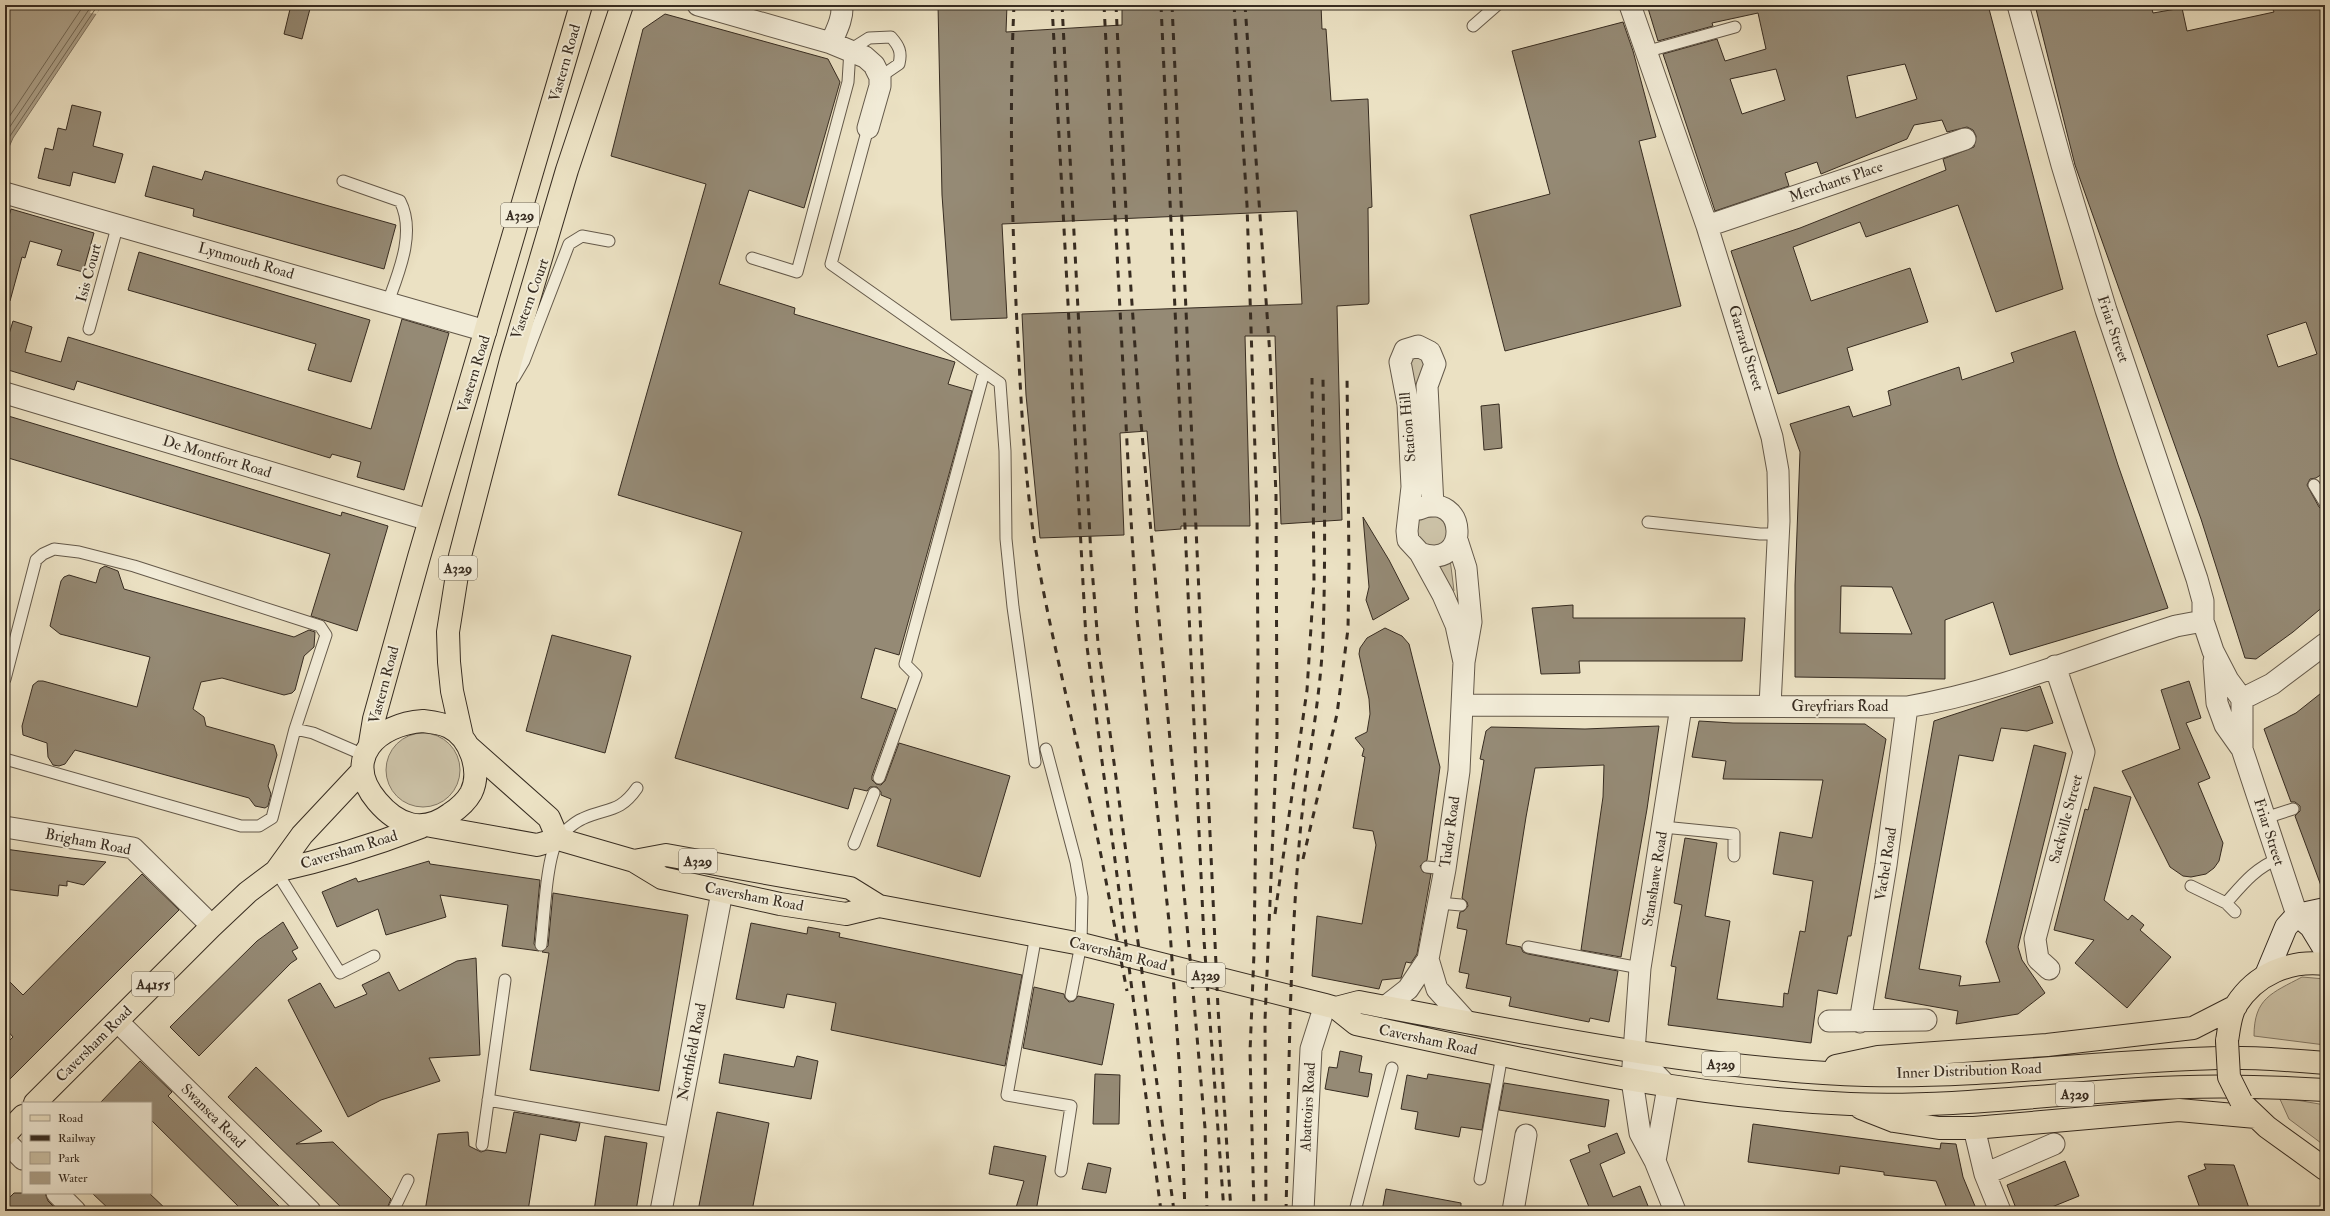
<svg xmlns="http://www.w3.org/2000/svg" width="2330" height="1216" font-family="'IM FELL Double Pica',serif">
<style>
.green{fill:#ccc2a7;stroke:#827764}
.water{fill:#aea38c;stroke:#7e7361}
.pier{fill:#ebe1c3}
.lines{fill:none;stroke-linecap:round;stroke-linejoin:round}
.shore{stroke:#726856;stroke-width:1}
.building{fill:#958a75;stroke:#372c21;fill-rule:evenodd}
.lane-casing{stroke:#64594a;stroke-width:13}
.street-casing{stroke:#64594a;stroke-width:23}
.secondary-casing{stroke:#372c21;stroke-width:24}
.primary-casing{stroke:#372c21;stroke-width:24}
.lane{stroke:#f2ecd8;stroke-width:11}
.street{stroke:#f2ecd8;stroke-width:21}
.secondary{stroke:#f2ecd8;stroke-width:22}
.primary{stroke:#ebe1c3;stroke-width:22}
.rail{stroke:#372c21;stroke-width:3;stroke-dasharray:7 7;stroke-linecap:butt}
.primary-bridge-casing{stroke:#372c21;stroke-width:24;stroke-linecap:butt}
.primary-bridge{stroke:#ebe1c3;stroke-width:22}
.labels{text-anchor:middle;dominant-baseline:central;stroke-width:4;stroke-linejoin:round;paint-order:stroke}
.shield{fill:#f2ecd8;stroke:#6f6658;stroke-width:1}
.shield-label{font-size:14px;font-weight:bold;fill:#372c21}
.street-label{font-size:15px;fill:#372c21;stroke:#f2ecd8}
</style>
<rect width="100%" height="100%" fill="#ebe1c3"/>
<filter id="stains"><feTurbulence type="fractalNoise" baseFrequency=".005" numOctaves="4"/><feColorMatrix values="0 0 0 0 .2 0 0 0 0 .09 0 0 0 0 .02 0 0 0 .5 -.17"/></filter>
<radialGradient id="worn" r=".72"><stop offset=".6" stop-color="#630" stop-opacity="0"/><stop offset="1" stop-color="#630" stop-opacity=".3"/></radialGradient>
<path class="green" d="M1411,357H1424L1426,487L1409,360Z
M1440,516L1449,526L1444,544L1431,548L1416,536L1417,523L1422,518Z
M1450,559L1454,591L1452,593L1436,560Z
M386 770a37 37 0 1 1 74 0a37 37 0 1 1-74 0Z
M2302,977L2325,979V1045L2254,1036C2254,998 2272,993 2302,977Z
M2279,1097L2325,1105V1146L2289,1119Z"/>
<path class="water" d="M5,5H102L13,138L5,156Z"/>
<path class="pier" d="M93,5H101L97,14L90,13Z"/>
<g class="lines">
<path class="shore" d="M5,123L84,5
M5,134L92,5
M5,146L10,136L98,5"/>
</g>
<path class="building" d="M291,5H311L302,39L284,34Z
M938,5H1007L1006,32L1122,25V5H1321L1322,29H1326L1331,101L1368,99L1372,207L1368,208L1369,302L1368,304L1337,306L1342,520L1281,524L1275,336H1245L1250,526H1181V529L1155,531L1147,431L1120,433L1124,535L1040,538L1026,395L1022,314L1302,304L1297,211L1002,224L1007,318L951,320L942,195Z
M1647,5H1988L2063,289L1996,312L1958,205L1866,237L1860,222L1793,247L1811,301L1910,268L1928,322L1847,348L1853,370L1778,394L1731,251L1800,228L1946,170L1943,159L1974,147L1976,136L1973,130L1967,127L1947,132L1942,120L1914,125L1907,139L1821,174L1817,162L1785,173L1789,186L1715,211L1663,54L1717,39L1725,61L1766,49L1758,13L1712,23L1713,26L1658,41ZM1905,64L1917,99L1856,118L1847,76ZM1776,69L1785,100L1742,114L1730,79Z
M2035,5H2151L2153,13L2182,8L2187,31L2274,12L2271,5H2325V472L2316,478L2310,479L2307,485L2319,507L2325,512V605L2293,632L2256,659L2245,658L2201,519L2075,165ZM2306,322L2317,354L2278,367L2267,335Z
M665,14L828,59L840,82L804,208L749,190L719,284L795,308L794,314L955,362L948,384L972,391L899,655L875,648L861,698L896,709L872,776V780L876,784L881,785L885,781L899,743L1010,776L980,877L877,846L891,799L881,795V792L877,787H870L867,791L854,788L848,809L675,758L742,532L618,495L706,184L611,156L643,29Z
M1623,22L1633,51L1656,137L1639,141L1681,306L1505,351L1470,215L1550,194L1512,51Z
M72,105L101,112L93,146L123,154L115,183L73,172L70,186L38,178L45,148L53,150L58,128L66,130Z
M153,166L202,180L205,171L396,225L384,269L193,216L194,209L145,196Z
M11,209L94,233L83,272L57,265L62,250L30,241L25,258L22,257L10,301L5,300V230Z
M139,252L370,320L351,382L308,370L316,344L128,290Z
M402,319L449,333L404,490L357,477L361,462L332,454L330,458L77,381L74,390L5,369V347L13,321L32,327L25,352L61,362L68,337L371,429Z
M2075,331L2118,465L2168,608L2010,655L1993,602L1945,620V679L1795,677V585L1800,452L1790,424L1849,406L1853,417L1891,405L1888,391L1959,367L1962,380L2014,362L2011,353ZM1841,586L1892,587L1912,634L1840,633Z
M1499,404L1502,448L1484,450L1481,406Z
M5,415L341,516L342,512L388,526L357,631L311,616L330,554L5,457Z
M1363,517L1389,560L1409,599L1373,620L1366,600L1369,587Z
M105,566L118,571L124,589L294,637L309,630L315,632L314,647L304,656L295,690L292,693L284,695L222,678L201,682L193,709L204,717L206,726L274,745L277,755L268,786L271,794L268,806L265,808L255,806L249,798L75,750L65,764L59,766L53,765L48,757L47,743L23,735L22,726L33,685L38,681H43L137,707L150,657L60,634L50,626L61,581L64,577L69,575L96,583L100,569Z
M1573,605V618H1745L1742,661H1579L1580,673L1541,674L1532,608Z
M1385,628L1402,636L1409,644L1440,767L1427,860L1420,866L1423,872L1431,874L1417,954L1411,963L1406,962L1401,978L1382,980L1379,989L1312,976L1317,916L1362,924L1376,845L1373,831L1353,828L1365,757L1362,756L1364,749L1355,738L1367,732L1370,714L1369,699L1359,654L1360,648L1367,638Z
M552,635L631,656L605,753L526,731Z
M2189,681L2201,718L2186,723L2210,778L2198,783L2223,843L2219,861L2214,868L2206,874L2191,877L2183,876L2170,867L2122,771L2180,749L2161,690Z
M2040,686L2053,723L2027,731L2001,728L1993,761L1959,755L1919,969L1961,976L1959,986L2000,982L1986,942L2034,745L2066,753L2018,947L2022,960L2045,993L2018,1014L1956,1024L1958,1011L1885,998L1934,721Z
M2325,690V890L2323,891L2295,816L2300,811V806L2295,802H2291L2264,729L2296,713Z
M1699,721L1733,723L1865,724L1886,739L1851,936H1848L1837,994L1818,990L1811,1043L1668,1025L1676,967L1671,966L1682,905L1674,903L1685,838L1717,843L1705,916L1730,921L1717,999L1783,1007L1784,993L1788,994L1800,931L1805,932L1813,881L1773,874L1780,832L1812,838L1823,780L1723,779L1726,761L1692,757Z
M1659,726L1647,809L1621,957L1581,950L1603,797L1604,765L1535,768L1526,817L1506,944L1521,947L1523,952L1528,954L1618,971L1609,1022L1590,1018L1589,1022L1509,1006L1511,997L1466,988L1469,974L1459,972L1467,930L1457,928L1460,912L1464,911L1468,906L1467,902L1462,898L1484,760L1480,759L1486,731L1491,727L1585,729Z
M2094,787L2131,797L2104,900L2128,920L2132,915L2144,925L2140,930L2171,957L2127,1008L2075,963L2094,940L2054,930L2085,809L2088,810Z
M5,849L71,858L106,862L84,885L67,881V886L59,885L58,896L5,889Z
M429,861L430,864L540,880L534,944L539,951L502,946L508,905L440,895L446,917L386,935L378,909L337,927L322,892L356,878L358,882Z
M142,874L179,910L5,1084V1045L13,1037L5,1028V977L23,995Z
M553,893L688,915L659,1091L530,1070L549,953L542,952L548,946Z
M283,922L298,948L292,951L297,959L291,963L199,1056L170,1027L257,941Z
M751,923L807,934L808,927L840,933L839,937L1022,975L1005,1066L831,1030L836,1003L787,994L784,1008L736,999Z
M476,958L480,1055L429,1058L440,1081L381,1100L348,1117L288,1000L320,983L335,1008L367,994L362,985L389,972L399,991L457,961Z
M1034,987L1064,994L1065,998L1069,1002L1074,1001L1078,996L1114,1004L1102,1065L1023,1048Z
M1340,1051L1362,1056L1359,1072L1372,1074L1368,1097L1325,1089L1329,1067L1337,1068Z
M724,1054L794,1067L797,1056L818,1061L811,1099L719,1083Z
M140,1061L172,1092L168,1096L284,1211H243L151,1120V1103H100Z
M256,1067L322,1131L296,1144L333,1142L391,1199L386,1211H345L228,1097Z
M1095,1074L1120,1075L1119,1124H1093Z
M1428,1074L1490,1084L1482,1130L1461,1127L1459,1137L1415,1129L1418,1112L1401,1109L1407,1075L1427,1079Z
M1504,1083L1609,1100L1605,1127L1499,1110Z
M514,1112L580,1123L576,1141L540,1134L528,1211H425L438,1134L468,1132L469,1146L481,1152L487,1150L506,1153Z
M717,1112L769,1123L752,1211H698Z
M1753,1124L1940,1149L1941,1143L1956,1144L1963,1177L1977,1211H1948L1936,1181L1884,1175V1172L1840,1166L1839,1174L1748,1162Z
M1617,1133L1625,1153L1600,1164L1613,1197L1640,1186L1650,1211H1581L1589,1207L1570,1160L1590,1152L1588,1145Z
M605,1136L647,1143L636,1211H594Z
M994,1146L1046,1156L1036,1211H1015L1024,1181L989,1174Z
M2065,1161L2079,1196L2042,1211H2017L2007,1185Z
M1088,1163L1111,1168L1106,1193L1082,1189Z
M2204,1164L2234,1165L2250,1211H2201L2188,1176L2206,1169Z
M1386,1189L1461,1203V1211H1382Z
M14,1193H45L48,1201L58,1211H5V1202Z
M92,1193H149L168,1211H111Z"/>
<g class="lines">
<g class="lane-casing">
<path id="lane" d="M1473,26L1497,5
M1645,52L1735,27
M868,128L831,264L1000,383L1005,451L1006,539L1013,607L1035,762
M343,181L400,201C416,232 399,272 388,302
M752,258L797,272L848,82L850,50L869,38L891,37C899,46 902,52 899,64L880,77
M89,329L118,224
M514,378L524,361L569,244L582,236L609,241
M2314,485L2325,503
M1648,522L1760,534H1778
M5,679L36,560L43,554L54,549L79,552L134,566L320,626L326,635L295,729L272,818L259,826H241L5,759
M295,729L313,733L364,755
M1046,749L1076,862L1082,897L1081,944L1071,995
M879,778L916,675L905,664L984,372
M2265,818L2293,809
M1663,827L1734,834V856
M854,844L874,793
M1427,867L1445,869
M276,871L340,973L374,956
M2191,886L2226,903
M1439,903L1461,905
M2235,912L2226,903C2242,885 2255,868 2278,859
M1036,935L1007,1095L1071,1106L1061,1171
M541,945C544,920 546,858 558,839C563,832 575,822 582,819C607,807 619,814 637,788
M1528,947L1640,968
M488,1100L676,1133
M482,1145L505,980
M1480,1179L1502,1055
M393,1211L408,1180
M1355,1211L1392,1068"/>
</g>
<g class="street-casing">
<path id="street" d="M698,5L831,43L865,57L874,65L880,77V86L868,128
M1630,5L1707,226L1772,437L1778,471L1779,521L1770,706
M2018,5L2062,165L2106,310L2197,579L2203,601V621L2213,651L2228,680L2242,699V749
M831,43C836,31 843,19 842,5
M5,193L486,331
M1707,226L1965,139
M5,393L429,520
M1433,506L1427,386L1435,364L1430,352L1418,346L1405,350L1400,362L1408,404L1412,487L1407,531L1408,540L1420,553L1443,595L1456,625L1464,662
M1419,509C1468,489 1471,572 1420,553
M2214,661L2217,703L2225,725L2242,749L2297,915
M2242,699L2272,684L2325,644
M1463,705L1907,707C1998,692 2088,654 2176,626L2203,621
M5,827L133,848L212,926
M1428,959L1437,989L1465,1020
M2049,969L2038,959L2035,939L2084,752L2055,666
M1385,1007L1408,989L1428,959L1445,869L1459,771L1464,662L1471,622L1466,568L1457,540
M117,1021L310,1211
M1829,1021L1926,1020
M1860,1022L1886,865L1907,707
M1634,1052L1668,1087L1655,1161
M1974,1128L1985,1174L2000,1211
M5,1141L23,1159
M1985,1174L2054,1144
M57,1193L75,1211
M661,1211L722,892
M1303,1211L1311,1049L1325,1005
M1513,1211L1526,1135
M1675,1211L1655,1161L1640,1133L1632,1080L1640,968L1681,707"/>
</g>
<g class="secondary-casing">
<path id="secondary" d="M2297,915L2311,927L2325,950
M2297,915L2325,909
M2266,975L2286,927L2297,915"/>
</g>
<g class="primary-casing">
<path id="primary" d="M423,721C431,722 441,723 449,727C470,737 482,771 471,793C466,802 459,808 450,814C423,834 398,826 377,801C341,758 378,724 423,721Z
M462,736L452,691L449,662L448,632L460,556L511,360L567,170L622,5
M370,743L374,719L419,557L581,5
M469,747L549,818L558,839
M431,826L537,845L558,839L634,861L662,878L780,904L846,914L879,906
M634,861L666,855L850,888L879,906L1081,944L1325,1005L1336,1008L1356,1024C1519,1059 1682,1097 1850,1104C1946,1108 2043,1095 2139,1089C2201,1085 2263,1086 2325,1090
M276,871C326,860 374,845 421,827
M1336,1008L1359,1002C1527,1033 1695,1069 1866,1075C1984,1078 2100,1061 2218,1058C2254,1057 2289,1060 2325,1063
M2227,1041C2229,1029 2230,1015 2236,1005C2256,974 2289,960 2325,964
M1836,1066L1878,1057L2047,1045L2193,1028L2236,1006
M35,1103L212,926L248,892L276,871L302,835L362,771
M2246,1107L2267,1127L2325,1169
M1861,1108L1894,1121L1939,1128H1974L2179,1110L2256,1117
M5,1135L23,1116"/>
</g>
<use href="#lane" class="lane"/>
<use href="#street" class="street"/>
<use href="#secondary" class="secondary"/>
<use href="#primary" class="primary"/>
<path class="rail" d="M1014,5C1009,112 1012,218 1017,325C1021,398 1024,472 1035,545C1048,623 1068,701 1085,779C1101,850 1113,920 1127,991
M1052,5L1086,639L1161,1211
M1062,5L1091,556L1098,643L1174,1211
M1104,5L1131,519L1137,619L1170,931L1180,1075L1185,1211
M1116,5L1127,232L1138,390L1194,1002L1205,1128L1207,1211
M1161,5L1204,940L1224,1211
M1172,5L1218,1008L1231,1211
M1234,5L1247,205L1257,512L1258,664L1254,953L1250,1052L1254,1211
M1245,5L1270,356L1276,495L1277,736L1265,1020L1266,1211
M1303,859L1337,714L1348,629L1349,565L1347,375
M1275,914L1307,690L1314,580L1312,378
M1286,1211C1289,1085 1289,959 1300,834C1306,768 1320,704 1323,638C1326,552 1324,465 1323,378"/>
<g class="primary-bridge-casing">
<path id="primary-bridge" d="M2227,1041L2229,1077L2241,1101"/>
</g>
<use href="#primary-bridge" class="primary-bridge"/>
</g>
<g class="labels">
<g class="shield">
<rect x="501" y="203" width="38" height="24" rx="3"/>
<rect x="439" y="556" width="38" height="24" rx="3"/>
<rect x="679" y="849" width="38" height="24" rx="3"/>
<rect x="1187" y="963" width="38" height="24" rx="3"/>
<rect x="132" y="972" width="42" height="24" rx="3"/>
<rect x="1702" y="1052" width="38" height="24" rx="3"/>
<rect x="2056" y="1082" width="38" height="24" rx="3"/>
</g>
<g class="shield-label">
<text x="520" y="215">A329</text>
<text x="458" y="568">A329</text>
<text x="698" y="861">A329</text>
<text x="1206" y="975">A329</text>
<text x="153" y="984">A4155</text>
<text x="1721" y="1064">A329</text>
<text x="2075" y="1094">A329</text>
</g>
<g class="street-label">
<text transform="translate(565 63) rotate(-74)">Vastern Road</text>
<text transform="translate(1836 182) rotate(-19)">Merchants Place</text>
<text transform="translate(246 261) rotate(16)">Lynmouth Road</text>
<text transform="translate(89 273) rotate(-75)">Isis Court</text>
<text transform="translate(530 299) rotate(-70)">Vastern Court</text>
<text transform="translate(2113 329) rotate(71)">Friar Street</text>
<text transform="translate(1746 348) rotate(73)">Garrard Street</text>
<text transform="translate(474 374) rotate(-73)">Vastern Road</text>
<text transform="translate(1408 427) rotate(-95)">Station Hill</text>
<text transform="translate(217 457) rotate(17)">De Montfort Road</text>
<text transform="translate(384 685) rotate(-75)">Vastern Road</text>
<text x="1840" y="706">Greyfriars Road</text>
<text transform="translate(2066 819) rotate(-75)">Sackville Street</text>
<text transform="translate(1450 832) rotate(-82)">Tudor Road</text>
<text transform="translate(2269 832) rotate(72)">Friar Street</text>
<text transform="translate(88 842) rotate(11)">Brigham Road</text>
<text transform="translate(349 850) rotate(-17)">Caversham Road</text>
<text transform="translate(1886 864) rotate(-81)">Vachel Road</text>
<text transform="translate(1655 879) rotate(-81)">Stanshawe Road</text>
<text transform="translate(754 897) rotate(11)">Caversham Road</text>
<text transform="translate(1118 954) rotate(14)">Caversham Road</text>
<text transform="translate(1428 1040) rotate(12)">Caversham Road</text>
<text transform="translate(94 1044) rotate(-45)">Caversham Road</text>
<text transform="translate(692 1052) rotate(-79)">Northfield Road</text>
<text transform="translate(1969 1071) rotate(-2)">Inner Distribution Road</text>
<text transform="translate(1308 1107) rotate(-87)">Abattoirs Road</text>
<text transform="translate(213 1116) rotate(45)">Swansea Road</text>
</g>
</g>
<rect width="2330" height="1216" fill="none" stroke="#ebe1c3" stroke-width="20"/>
<rect x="6" y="6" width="2318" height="1204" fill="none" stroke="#372c21" stroke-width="2"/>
<rect x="10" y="10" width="2310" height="1196" fill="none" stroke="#372c21"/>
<rect x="22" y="1102" width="130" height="92" fill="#f2ecd8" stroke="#a79f8f"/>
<rect x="30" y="1115" width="20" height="6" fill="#ebe1c3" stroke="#a79f8f"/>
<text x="58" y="1122" font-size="12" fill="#372c21">Road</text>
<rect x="30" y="1135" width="20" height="6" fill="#372c21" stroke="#a79f8f"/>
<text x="58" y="1142" font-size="12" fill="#372c21">Railway</text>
<rect x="30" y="1152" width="20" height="12" fill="#ccc2a7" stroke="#a79f8f"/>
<text x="58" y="1162" font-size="12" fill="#372c21">Park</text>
<rect x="30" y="1172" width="20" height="12" fill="#aea38c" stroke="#a79f8f"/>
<text x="58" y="1182" font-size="12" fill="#372c21">Water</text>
<rect width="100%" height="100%" filter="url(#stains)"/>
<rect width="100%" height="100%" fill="url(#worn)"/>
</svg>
